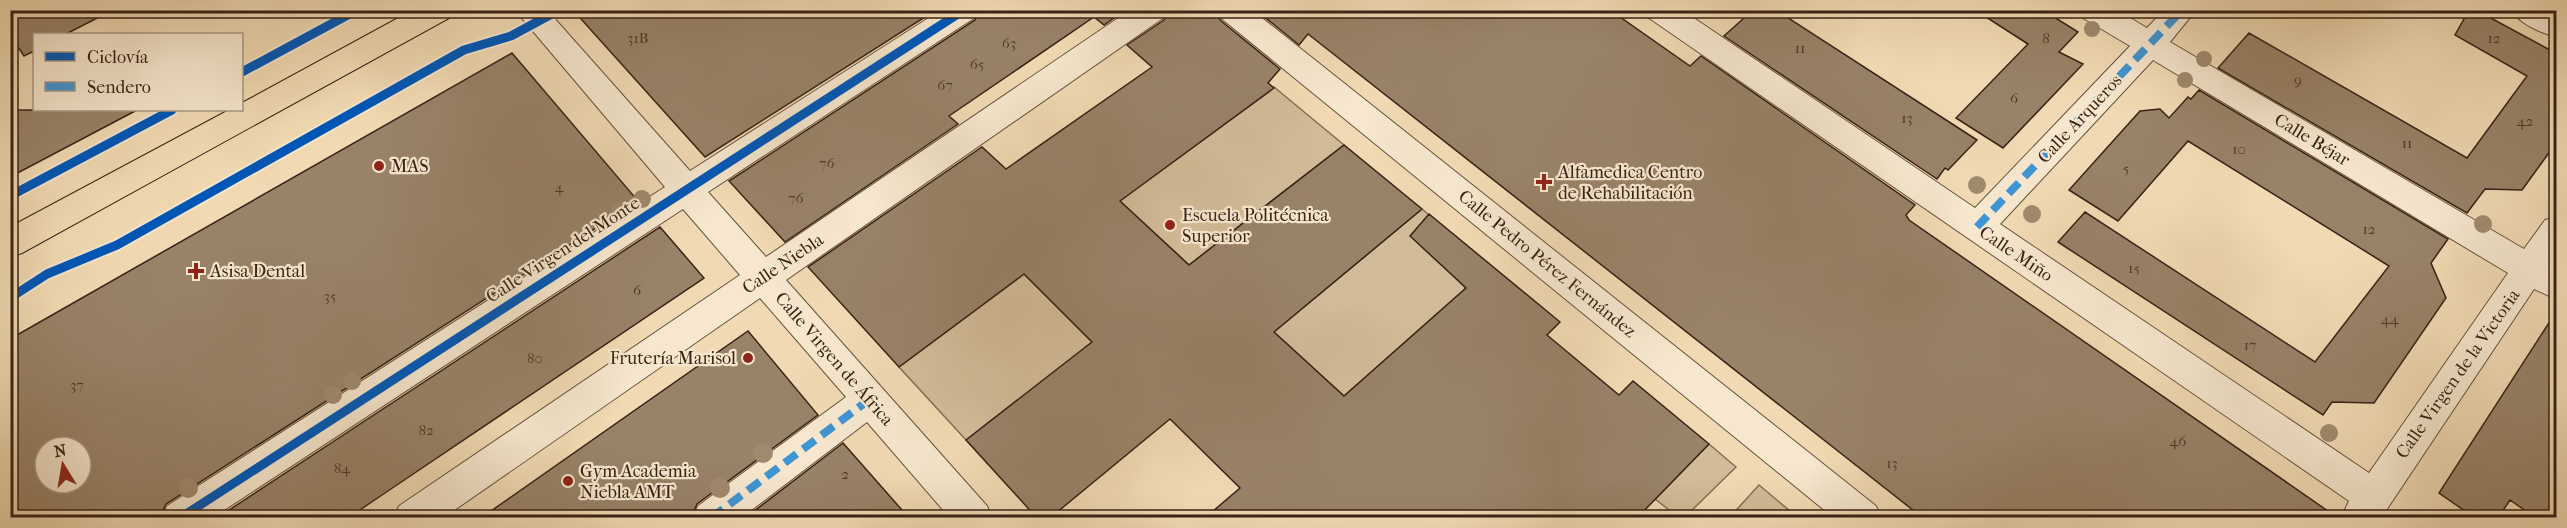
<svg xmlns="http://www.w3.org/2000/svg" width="2567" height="528" font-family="'IM FELL French Canon',serif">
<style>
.green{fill:#d2bb98;stroke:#856e57;stroke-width:1.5}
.building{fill:#988268;stroke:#382216;stroke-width:1.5;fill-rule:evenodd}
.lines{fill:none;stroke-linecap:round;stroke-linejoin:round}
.minor-casing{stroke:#66503d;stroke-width:2}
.major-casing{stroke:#382216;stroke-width:2}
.minor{fill:#f6e7ce;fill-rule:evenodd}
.major{fill:#f1dab3;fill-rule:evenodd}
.quiet{stroke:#3e95d4;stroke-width:8;stroke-dasharray:15 8;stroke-linecap:butt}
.cycleway-casing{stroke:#f6e7ce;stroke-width:13}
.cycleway{stroke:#0057b8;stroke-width:9}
.tree{fill:#a08a6e}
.poi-dot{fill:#8f2418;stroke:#f6e7ce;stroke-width:2}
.labels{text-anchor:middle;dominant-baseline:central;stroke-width:4.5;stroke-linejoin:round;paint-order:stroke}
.number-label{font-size:15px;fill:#503a2a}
.street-label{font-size:18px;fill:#382216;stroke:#f6e7ce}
.poi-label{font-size:18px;fill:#382216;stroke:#f6e7ce;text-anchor:start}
</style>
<rect width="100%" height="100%" fill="#f1dab3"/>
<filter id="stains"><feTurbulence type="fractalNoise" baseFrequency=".00333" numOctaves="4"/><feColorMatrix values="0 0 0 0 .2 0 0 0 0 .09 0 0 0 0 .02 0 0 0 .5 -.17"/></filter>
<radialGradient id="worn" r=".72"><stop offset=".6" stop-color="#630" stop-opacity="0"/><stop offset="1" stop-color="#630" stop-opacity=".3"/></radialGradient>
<path class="green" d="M1274,87L1344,145L1189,265L1120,201Z
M1422,209L1480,257L1456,278L1466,288L1344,396L1274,332Z
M1024,274L1092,342L966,440L899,367Z
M1709,444L1736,467L1685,517H1678L1655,499Z
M1759,485L1790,511L1783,517H1730Z"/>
<path class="building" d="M10,10H113L66,34H34V51L24,56L10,35Z
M573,10H936L705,157Z
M980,10H1125L1104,25L1094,17L949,116L958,124L785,242L729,181L975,20Z
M1169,10H1215L1220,20L1280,69L1268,83L1274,88L1120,201L1189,265L1344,145L1422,209L1274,332L1344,396L1466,288L1410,236L1429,214L1560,322L1547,335L1619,395L1633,381L1709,444L1637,518H1205L1240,488L1170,419L1050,518H1037L966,440L1092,342L1024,274L899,367L808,267L982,147L1006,169L1152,67L1127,45L1164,20Z
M1256,10H1610L1690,66L1701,56L1915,205L1906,215L1909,220L2338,518H1923L1308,34L1299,45Z
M1753,10H1776L1977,140L1948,170L1945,168L1937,179L1724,36Z
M1975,10H2043L2078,32L2059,52L2083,64L2003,148L1956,118L2028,44Z
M2469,10H2476L2550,50L2556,43V143L2522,190L2485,189L2467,213L2218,68L2249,33L2467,158L2527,76L2455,35Z
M512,53L638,201L166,504L160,518H10V339ZM45,447H81V483H45Z
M2199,90L2448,239L2431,263L2446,298L2374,403L2332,402L2323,415L2058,242L2085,212L2315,362L2389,266L2188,141L2118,221L2069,190L2140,111L2160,109L2169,118L2188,97L2191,99Z
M10,110H137L10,177Z
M660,227L704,278L385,493L348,518H217Z
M2556,312V518H2536L2510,500L2498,518H2475L2439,493Z
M748,331L818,415L697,504L691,518H481Z
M843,443L909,518H745Z"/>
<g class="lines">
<g class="minor-casing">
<path id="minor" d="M515,10H547L690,171L941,10H978L974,18L708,192L766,257L1130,10H1167L1163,18L786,280L987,506L992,518H950L867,422L741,518H693L698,506L846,397L760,298L443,518H394L399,506L740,275L683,209L212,518H162L167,506L665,187Z
M1217,10H1252L1876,506L1881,518H1834L1221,18Z
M1645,10H1682L1975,208L2130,46L2083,18L2079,10H2117L2147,28L2164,10H2196L2170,42L2524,249L2545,220L2556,217V256L2551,265L2556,268V299L2534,289L2381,518H2341L2349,501L1649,18ZM2153,60L2508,273L2369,473L2000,224Z
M2512,10H2552L2556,13V37C2542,33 2519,24 2512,10Z"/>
</g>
<g class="major-casing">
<path id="major" d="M413,10H453L449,18L22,253L10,257V227L229,110H242V103Z"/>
</g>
<use href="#minor" class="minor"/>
<use href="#major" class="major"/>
<path class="quiet" d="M1665,14L1670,10
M1977,227L2182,10
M711,518L870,399"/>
<g class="cycleway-casing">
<path id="cycleway" d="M242,72L357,10
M10,196L172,110
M10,298L47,274L117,245L464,50L511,36L559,10
M180,518L964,10"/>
</g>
<use href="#cycleway" class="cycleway"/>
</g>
<g class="tree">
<circle cx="2092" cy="29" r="8"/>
<circle cx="2204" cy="59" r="8"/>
<circle cx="2185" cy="80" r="8"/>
<circle cx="1977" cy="185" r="9"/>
<circle cx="642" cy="199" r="9"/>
<circle cx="620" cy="212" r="9"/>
<circle cx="2032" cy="214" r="9"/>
<circle cx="2483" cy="224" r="9"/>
<circle cx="352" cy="381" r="9"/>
<circle cx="333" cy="395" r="9"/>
<circle cx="2329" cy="433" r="9"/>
<circle cx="763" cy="453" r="10"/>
<circle cx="188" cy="488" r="10"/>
<circle cx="720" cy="488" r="10"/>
</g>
<g class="poi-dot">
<circle cx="379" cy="166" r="6"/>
<path d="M1541 173h6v6h6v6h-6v6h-6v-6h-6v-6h6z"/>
<circle cx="1170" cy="225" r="6"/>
<path d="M193 262h6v6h6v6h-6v6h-6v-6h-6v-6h6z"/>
<circle cx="748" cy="358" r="6"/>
<circle cx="568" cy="481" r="6"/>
</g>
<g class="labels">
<g class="number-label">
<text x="638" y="38">31B</text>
<text x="2046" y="38">8</text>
<text x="2494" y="38">12</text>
<text x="1009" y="43">63</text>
<text x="1800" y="48">11</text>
<text x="977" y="64">65</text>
<text x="2298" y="80">9</text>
<text x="945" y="85">67</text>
<text x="2014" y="98">6</text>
<text x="1907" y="118">13</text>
<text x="2525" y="121">42</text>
<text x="2407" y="143">11</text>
<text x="2239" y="149">10</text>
<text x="827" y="163">76</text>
<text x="2126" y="168">5</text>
<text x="559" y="187">4</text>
<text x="796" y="198">76</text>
<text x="2369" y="229">12</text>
<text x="2134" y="268">15</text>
<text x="637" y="290">6</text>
<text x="330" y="296">35</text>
<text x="2390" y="319">44</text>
<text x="2250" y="345">17</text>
<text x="535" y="358">80</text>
<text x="77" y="385">37</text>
<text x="426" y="430">82</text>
<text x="2178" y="441">46</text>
<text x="1892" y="463">13</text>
<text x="342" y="468">84</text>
<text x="845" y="474">2</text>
</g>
<g class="street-label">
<text transform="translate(2080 119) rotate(-47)">Calle Arqueros</text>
<text transform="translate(2312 140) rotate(31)">Calle Béjar</text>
<text transform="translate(563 250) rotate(-33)">Calle Virgen del Monte</text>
<text transform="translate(2016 254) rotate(34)">Calle Miño</text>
<text transform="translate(783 264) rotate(-34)">Calle Niebla</text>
<text transform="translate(1547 264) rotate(39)">Calle Pedro Pérez Fernández</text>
<text transform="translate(834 359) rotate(49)">Calle Virgen de África</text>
<text transform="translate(2458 374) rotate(-55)">Calle Virgen de la Victoria</text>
</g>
<g class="poi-label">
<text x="391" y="166">MAS</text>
<text x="1558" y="172">Alfamedica Centro<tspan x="1558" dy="21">de Rehabilitación</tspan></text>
<text x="1182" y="215">Escuela Politécnica<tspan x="1182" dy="21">Superior</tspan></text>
<text x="210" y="271">Asisa Dental</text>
<text x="736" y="358" text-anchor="end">Frutería Marisol</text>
<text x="580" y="471">Gym Academia<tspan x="580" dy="21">Niebla AMT</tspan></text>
</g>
</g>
<rect width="2567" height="528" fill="none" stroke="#f1dab3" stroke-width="36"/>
<rect x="12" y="12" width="2543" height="504" fill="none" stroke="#382216" stroke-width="3"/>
<rect x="18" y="18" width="2531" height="492" fill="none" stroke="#382216" stroke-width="1.5"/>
<rect x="33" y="33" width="210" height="78" fill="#f6e7ce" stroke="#aa9884" stroke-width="1.5"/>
<rect x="45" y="52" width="30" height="9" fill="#0057b8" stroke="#aa9884" stroke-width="1.5"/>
<text x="87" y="63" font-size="18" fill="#382216">Ciclovía</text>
<rect x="45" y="82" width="30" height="9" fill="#3e95d4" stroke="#aa9884" stroke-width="1.5"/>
<text x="87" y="93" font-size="18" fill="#382216">Sendero</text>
<g transform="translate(63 465) rotate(349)"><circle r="28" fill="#f6e7ce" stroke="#aa9884" stroke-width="1.5"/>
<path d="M0-4.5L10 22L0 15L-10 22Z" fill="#8f2418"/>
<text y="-9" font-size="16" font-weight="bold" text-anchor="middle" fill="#382216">N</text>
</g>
<rect width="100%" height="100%" filter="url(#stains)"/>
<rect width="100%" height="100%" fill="url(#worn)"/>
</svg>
